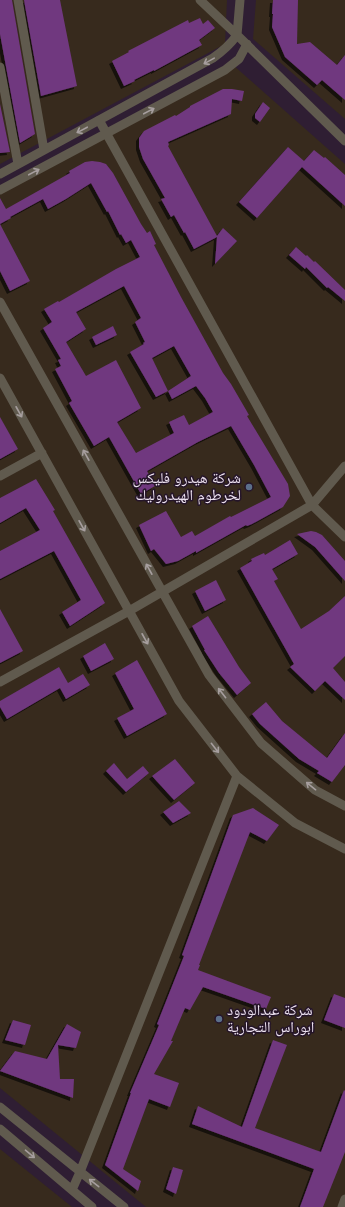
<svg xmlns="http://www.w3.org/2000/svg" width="345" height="1207" font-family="Jost,'Noto Naskh Arabic',sans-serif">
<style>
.industrial{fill:#372a1d}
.building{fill:#70377f;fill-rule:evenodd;filter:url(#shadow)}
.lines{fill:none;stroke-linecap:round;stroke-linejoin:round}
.minor{stroke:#605a4e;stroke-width:9}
.oneway{stroke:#a69e9e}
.service-dot{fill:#5c6f8a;stroke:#251529;stroke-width:1.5}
.labels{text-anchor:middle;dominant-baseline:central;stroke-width:3;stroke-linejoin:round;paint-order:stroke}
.poi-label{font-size:15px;fill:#ece1ef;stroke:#251529;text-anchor:end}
</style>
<defs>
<filter id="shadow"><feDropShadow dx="-3" dy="3" stdDeviation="0" flood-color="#0009"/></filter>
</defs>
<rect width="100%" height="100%" fill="#2f1e33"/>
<path class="industrial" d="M0,0H227L225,44L0,164Z
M256,0H345V119L253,39Z
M233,65L345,164V1207H146L0,1088V194Z
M0,1149L72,1207H0Z"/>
<path class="building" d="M0,0H12L35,134L20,143L0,34Z
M24,0H60L77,86L41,96Z
M273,0H298L297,44L310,42L337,65L345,55V100L322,80L317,85L285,57L272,27L273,14H272Z
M200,18L203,24L208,20L215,28L199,40L202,45L154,71V70L134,80L135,81L124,86L112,61L129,52L128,51L188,20L189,23Z
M223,89H232L244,91L242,101L232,99L231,114L168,142L169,145L168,146L217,236L223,228L237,241L215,264L217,237L194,249L185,232L184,233L174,215L171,217L161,199L165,198L143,159L139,147V138L144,131L175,115L176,116L190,107V106Z
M263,102L270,108L260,122L255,118V114Z
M0,104L10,152L0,153Z
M288,147L304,161L314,150L324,158L325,157L345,175V206L302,167L257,218L239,202Z
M92,161L100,162L106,164L113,173L141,224L147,233L150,231L156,244L154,245L181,297L223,373L231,384L249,415L247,416L288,484L290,496L283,507L252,524L247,526L246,525L196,553V551L178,561L166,564L154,549L151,551L139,525L166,511L181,537L192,531L195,536L230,516L231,517L271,497L254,465L231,426L198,442L147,471L155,486L141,494L109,437L94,446L69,403L72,401L55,369L61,366L58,360L61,359L43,328L52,322L44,309L58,301L59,302L116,269L140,257L131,240L126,243L121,234L120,235L108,211L107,212L91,183L66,199L48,209L43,199L10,217L11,218L0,224L30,281L10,291L0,271V198L6,209L70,173L69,171L85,162ZM124,286L141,318L135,322L145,342L143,343L144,344L130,352L156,397L168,391L172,399L196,386L205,398L213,412L189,425L184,415L169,422L174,433L136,453L117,422L141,408L116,360L86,376L66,342L86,329L76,312ZM174,346L191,376L168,391L152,358Z
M296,247L306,256L307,255L314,262L315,261L345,290V301L328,287L327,288L306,267L305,269L289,255Z
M113,326L117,335L96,345L92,337Z
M0,417L18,449L0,459Z
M36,479L55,510L53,511L105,603L70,626L62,612L81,600L54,551L0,579V551L40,530L26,508L0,523V498Z
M311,531L316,532L322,535L345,561V581L315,547L297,534Z
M290,540L298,554L272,569L278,579L274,581L301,629L329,611L345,596V656L333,668L345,682V700L325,681L315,691L290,667L294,664L240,568L252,561L251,559L264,553L265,555Z
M216,580L226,600L205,611L195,591Z
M0,609L23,651L0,663Z
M208,616L239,667L251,683L237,695L219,673L204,650H205L192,626Z
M105,643L114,659L91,671L83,656Z
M137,660L167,714L127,736L117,718L134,709L115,673Z
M59,667L68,683L83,674L90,685L66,699L60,688L7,719L0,707V701Z
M266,702L282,721L327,758L345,733V765L332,782L317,773L319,771L299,759L260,724L252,714Z
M175,759L195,783L174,800L152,776Z
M114,763L127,779L143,766L149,773L126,792L106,771Z
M179,801L191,813L173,823L163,812Z
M253,808L279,825L267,841L250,832L199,965H200L198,970L271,997L266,1009L203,987L190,1010L185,1008L171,1041H173L154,1074L179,1083L170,1107L149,1099L123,1169L141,1181L138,1191L105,1165L131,1093H130L159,1025L157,1024L184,956L182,955L233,815Z
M334,994L345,998V1028L324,1020Z
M13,1020L31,1025L25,1045L5,1040Z
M67,1024L81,1032L76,1048L58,1045L60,1079H74L73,1098L0,1071L15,1051L47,1059Z
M273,1040L287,1045L255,1128L321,1152L344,1090L345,1091V1152L323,1207H300L314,1169L192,1124L198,1106L242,1127Z
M173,1167L183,1170L176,1194L166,1189Z"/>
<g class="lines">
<path class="minor" d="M18,0L44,150
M240,0L237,35L345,141
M0,67L18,164
M99,120L312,505L345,537
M0,174L213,58C223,51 230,45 237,35L200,0
M0,190L225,70L239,59L247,44
M0,302L209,675L261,743L315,790L345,806
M0,378L179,701L237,776L295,823L345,849
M0,476L42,453
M0,682L129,611L312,505L345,466
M0,1107L124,1207
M0,1129L92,1207
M72,1190L80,1172L237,776
M342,1207L345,1199"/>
</g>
<defs><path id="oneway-shaft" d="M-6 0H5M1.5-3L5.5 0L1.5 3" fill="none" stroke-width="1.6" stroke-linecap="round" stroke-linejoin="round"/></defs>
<g class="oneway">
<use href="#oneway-shaft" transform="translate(209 61) rotate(151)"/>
<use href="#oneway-shaft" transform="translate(149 111) rotate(-28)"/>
<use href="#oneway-shaft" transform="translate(82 130) rotate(152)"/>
<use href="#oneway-shaft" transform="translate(34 172) rotate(-28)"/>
<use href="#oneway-shaft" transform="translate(19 412) rotate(61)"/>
<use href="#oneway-shaft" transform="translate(86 455) rotate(-119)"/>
<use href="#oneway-shaft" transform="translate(82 526) rotate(61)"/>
<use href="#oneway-shaft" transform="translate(149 569) rotate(-119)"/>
<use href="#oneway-shaft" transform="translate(145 639) rotate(61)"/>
<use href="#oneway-shaft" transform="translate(222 693) rotate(-128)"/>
<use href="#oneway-shaft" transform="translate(215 748) rotate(52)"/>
<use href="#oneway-shaft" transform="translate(311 786) rotate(-141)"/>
<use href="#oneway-shaft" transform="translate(30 1154) rotate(40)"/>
<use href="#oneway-shaft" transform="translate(94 1183) rotate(-142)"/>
</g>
<g class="service-dot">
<circle cx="249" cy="487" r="4"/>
<circle cx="219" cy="1019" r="4"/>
</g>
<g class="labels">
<g class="poi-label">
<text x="241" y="478">شركة هيدرو فليكس<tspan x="241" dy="17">لخرطوم الهيدروليك</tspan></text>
<text x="227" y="1010" text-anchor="start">شركة عبدالودود<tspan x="227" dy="17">ابوراس التجارية</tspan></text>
</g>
</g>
</svg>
